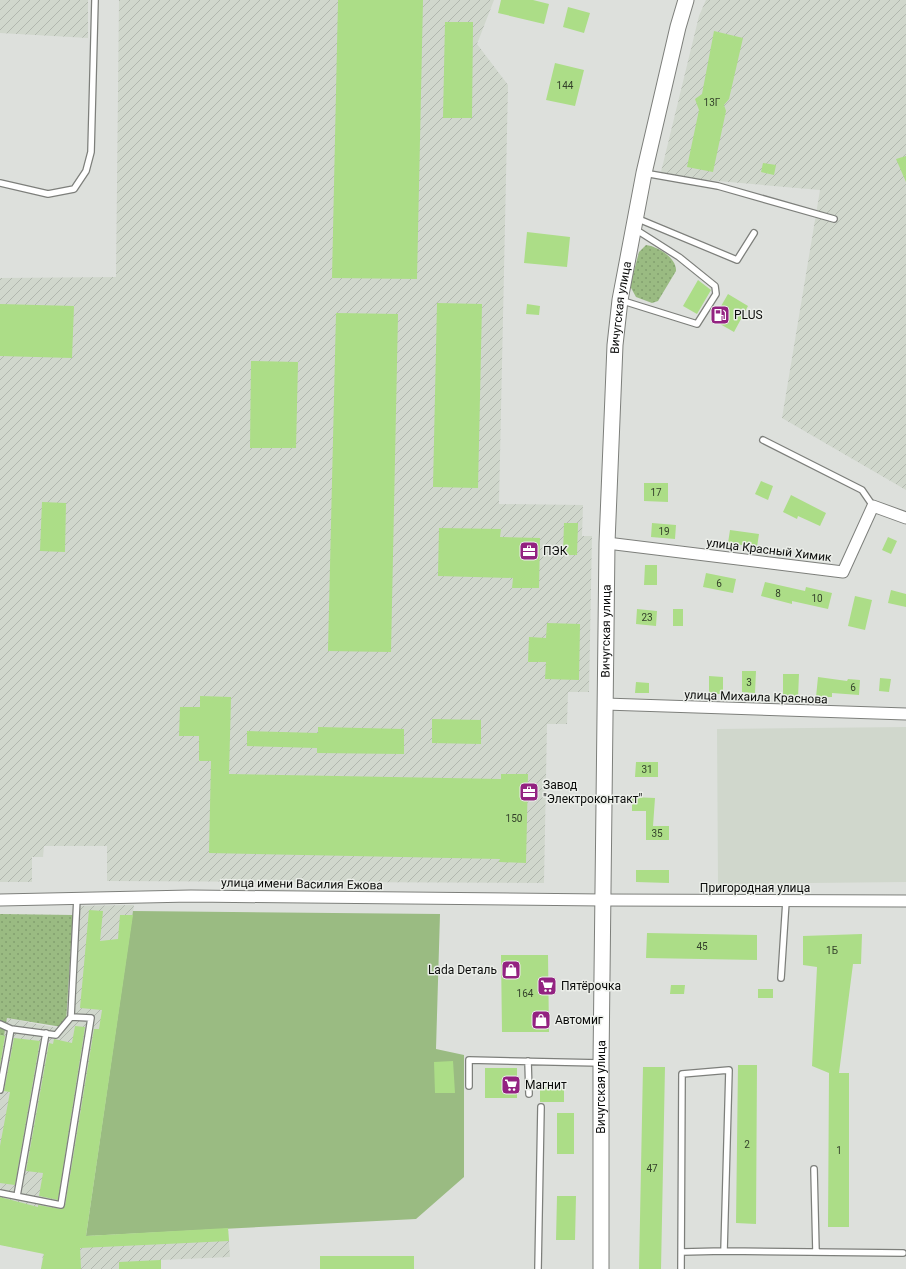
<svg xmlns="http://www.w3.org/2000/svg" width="906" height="1269" font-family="Roboto,sans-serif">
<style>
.built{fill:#d0d7cc}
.industrial{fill:url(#industrial-furrows)}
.green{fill:url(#green-dots)}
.pitch{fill:#9abb82}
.building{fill:#acdd87}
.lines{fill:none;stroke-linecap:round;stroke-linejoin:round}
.service-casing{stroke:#7d7f7b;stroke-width:8}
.minor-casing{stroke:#7d7f7b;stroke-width:13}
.secondary-casing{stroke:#7d7f7b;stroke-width:17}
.service{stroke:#fff;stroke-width:5.5}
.minor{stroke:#fff;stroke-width:11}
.secondary{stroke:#fff;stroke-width:15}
.labels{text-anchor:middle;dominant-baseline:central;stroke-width:3;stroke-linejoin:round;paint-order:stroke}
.number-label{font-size:10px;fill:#33402a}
.street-label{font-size:12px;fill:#0b0c0b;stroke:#ebeee9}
.poi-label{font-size:12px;fill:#0b0c0b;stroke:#ebeee9;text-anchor:start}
</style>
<defs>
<pattern id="industrial-furrows" width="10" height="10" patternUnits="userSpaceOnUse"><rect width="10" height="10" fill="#d0d7cc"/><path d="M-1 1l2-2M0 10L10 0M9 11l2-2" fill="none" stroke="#b1b7ae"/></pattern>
<pattern id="green-dots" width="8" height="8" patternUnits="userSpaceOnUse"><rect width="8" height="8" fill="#9abb82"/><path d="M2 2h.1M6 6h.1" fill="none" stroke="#83a06f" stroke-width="1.8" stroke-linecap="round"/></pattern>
</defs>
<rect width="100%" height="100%" fill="#dde0dc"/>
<path class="built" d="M906,727V882L718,884L717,729Z"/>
<path class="industrial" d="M0,0H88V38L0,33Z
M119,0H494L477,44L508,85L499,504L583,505L582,536H592L589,692H568L567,724H547L544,883L107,881V846H44L43,857H32V882H0V278L116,277Z
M706,0H906V490L782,418L820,190L660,176L699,16Z
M134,905L86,1236L228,1229L230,1257L161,1260V1269H41L43,1253L0,1245V1035L4,1036L7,1018L57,1028L66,1022L74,906Z"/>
<path class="green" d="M646,245C657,246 677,258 676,271L658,301L652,303L636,297L630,286L639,252Z
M0,914L73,915L66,1022L62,1027L7,1018L4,1036L0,1035Z"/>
<path class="pitch" d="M133,911L440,914L436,1049L464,1055V1177L416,1219L86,1236Z"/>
<path class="building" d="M338,0H423L417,279L332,278Z
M501,0H533L549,4L544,24L498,13Z
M568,7L590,13L584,33L563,27Z
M445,22H473L472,118H443Z
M714,31L743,38L729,99L724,105L726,111L713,172L687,167L699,110L695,99L702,94Z
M555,63L584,70L575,106L546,100Z
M906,156V182L896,159Z
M763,163L776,165L774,175L761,172Z
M527,232L570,237L567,267L524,263Z
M698,280L711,290L697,314L683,306Z
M728,294L748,306L734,332L713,320Z
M437,303L482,304L478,488L433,487Z
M0,304L74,306L72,358L0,356Z
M527,304L540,306L539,315L526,314Z
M336,313L398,314L391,652L328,651Z
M251,361L298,362L296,448H250Z
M761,481L773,486L768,500L755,494Z
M644,483H668V502L644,501Z
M791,495L826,513L820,526L798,516L797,519L783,512Z
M42,502L66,503L65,552L40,551Z
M564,523H578L577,555H563Z
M652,523L676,525L675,539L651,537Z
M439,528L501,529L500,537L540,538L539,588H512L513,578L438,576Z
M730,530L759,534L757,547L728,543Z
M888,537L897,541L891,554L882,550Z
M645,565H657V585H644Z
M706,573L736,579L733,593L703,587Z
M765,582L805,591L806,587L832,593L828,609L792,601V604L761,596Z
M891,590L906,594V607L888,603Z
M855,596L872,600L865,630L848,626Z
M637,609L657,611L656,626L636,624Z
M673,609H683V626H673Z
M547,623L580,624L579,680L545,679L546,662H528L529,637L546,638Z
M742,671H756L755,693L742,692Z
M783,674H799L798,698H783Z
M709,676L723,677V694H709Z
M818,677L847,681L848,679L860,680L859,695L832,693V697H816Z
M880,678L891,679L889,692L879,691Z
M636,682L649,683V693H635Z
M200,696L231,697L229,774L501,779V774H528L526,863L499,862L500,859L209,853L211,761H199V736H179L180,707H200Z
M432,719L481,720V744L432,743Z
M318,727L404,729V754L317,753V748L247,746V731L318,733Z
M636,762H658V777H635Z
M632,797L655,798L653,826H669V840H646V811H632Z
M636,870H669V883L636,882Z
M89,910L103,911L100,941L118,939L120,915H133L86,1236L228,1228L229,1241L80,1248L81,1269H41L44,1254L0,1245V1197L38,1207V1205L61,1209L65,1206L94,1029H99L102,1010L80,1008Z
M647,933L757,935V960L646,958Z
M862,934L861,964H853L839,1073H849V1227H828L829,1073L812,1066L817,967L803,965V936Z
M501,955H548L549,1032H502Z
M671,985H685L684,994H670Z
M758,989H773V998H758Z
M75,1026L85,1027L58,1200L39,1196L43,1173L26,1171L49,1043L53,1044L54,1039L72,1043Z
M0,1035L5,1036L0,1066Z
M14,1038L40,1041L15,1185L0,1183V1146L10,1092L4,1091Z
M453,1061L455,1093H435L434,1062Z
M738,1065H757L756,1224L736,1223Z
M643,1067H665L661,1269H639Z
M485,1068H517V1098H485Z
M540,1087H564V1102H540Z
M557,1113H574V1154H557Z
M557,1196H576L575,1240H556Z
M320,1256H414V1269H320Z
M161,1260V1269H119V1262Z"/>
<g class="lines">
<g class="service-casing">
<path id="service" d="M644,173L718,186L834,219
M0,183L48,194L74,189L86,171L91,152L95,0
M636,218L737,260L754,233
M620,300L697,324L716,294L715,286L679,257L635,229
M763,440L862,490L873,506
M781,978L786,901
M0,1024L11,1029
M528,1061L529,1094
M469,1086V1060L601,1063
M0,1090L11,1029L56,1035L71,1017L77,898
M814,1169L816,1252
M0,1193L61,1205L91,1018L71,1017
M17,1196L46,1033
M682,1252L724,1251
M538,1269L541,1107
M681,1269L682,1074L729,1070L724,1251L903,1253"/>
</g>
<g class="minor-casing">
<path id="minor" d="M607,543L843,572L873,506L906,518
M605,704L906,714
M0,900L191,896L603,900L906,901"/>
</g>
<g class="secondary-casing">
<g id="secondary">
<path id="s1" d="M601,1269V1063L607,543L615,345L620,300L644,173L678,27L686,0"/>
</g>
</g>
<use href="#service" class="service"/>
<use href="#minor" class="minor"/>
<use href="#secondary" class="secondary"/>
</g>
<defs>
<g id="fuel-square" transform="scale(1)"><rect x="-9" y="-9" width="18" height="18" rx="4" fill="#932281" stroke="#ebeee9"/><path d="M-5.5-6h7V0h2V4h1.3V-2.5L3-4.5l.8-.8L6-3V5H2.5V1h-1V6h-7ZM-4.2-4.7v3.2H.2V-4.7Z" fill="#fff"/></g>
<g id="office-square" transform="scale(1)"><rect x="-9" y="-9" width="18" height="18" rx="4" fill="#932281" stroke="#ebeee9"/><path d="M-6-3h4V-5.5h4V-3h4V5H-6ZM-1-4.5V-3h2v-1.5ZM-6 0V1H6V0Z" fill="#fff"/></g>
<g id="shop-square" transform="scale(1)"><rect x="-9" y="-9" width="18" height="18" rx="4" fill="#932281" stroke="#ebeee9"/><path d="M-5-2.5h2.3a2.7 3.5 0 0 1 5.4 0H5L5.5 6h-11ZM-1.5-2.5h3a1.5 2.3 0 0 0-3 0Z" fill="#fff"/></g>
<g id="supermarket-square" transform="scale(1)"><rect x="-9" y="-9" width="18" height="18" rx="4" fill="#932281" stroke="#ebeee9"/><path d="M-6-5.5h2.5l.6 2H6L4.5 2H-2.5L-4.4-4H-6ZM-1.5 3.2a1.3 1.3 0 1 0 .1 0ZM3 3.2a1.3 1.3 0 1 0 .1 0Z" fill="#fff"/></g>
</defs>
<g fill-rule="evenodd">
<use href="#fuel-square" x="720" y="315"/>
<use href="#office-square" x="529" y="551"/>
<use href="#office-square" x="529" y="792"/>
<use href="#shop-square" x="511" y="970"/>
<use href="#supermarket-square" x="547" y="986"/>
<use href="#shop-square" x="541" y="1020"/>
<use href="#supermarket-square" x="511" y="1085"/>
</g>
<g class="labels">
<g class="number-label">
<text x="565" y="85">144</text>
<text x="712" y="102">13Г</text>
<text x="656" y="492">17</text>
<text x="664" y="531">19</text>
<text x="719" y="583">6</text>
<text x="778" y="593">8</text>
<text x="817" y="598">10</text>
<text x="647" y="617">23</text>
<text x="749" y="682">3</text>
<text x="853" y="687">6</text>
<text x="647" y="769">31</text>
<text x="514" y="818">150</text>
<text x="657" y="833">35</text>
<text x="702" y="946">45</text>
<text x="832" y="950">1Б</text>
<text x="525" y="993">164</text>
<text x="747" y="1144">2</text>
<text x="839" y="1150">1</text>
<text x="652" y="1168">47</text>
</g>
<g class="street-label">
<text stroke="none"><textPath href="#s1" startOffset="962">Вичугская улица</textPath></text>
<text transform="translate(769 550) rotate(7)">улица Красный Химик</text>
<text stroke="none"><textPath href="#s1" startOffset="638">Вичугская улица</textPath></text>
<text transform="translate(756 697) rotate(2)">улица Михаила Краснова</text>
<text transform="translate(302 884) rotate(1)">улица имени Василия Ежова</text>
<text x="755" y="888">Пригородная улица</text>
<text stroke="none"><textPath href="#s1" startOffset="182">Вичугская улица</textPath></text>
</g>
<g class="poi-label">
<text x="734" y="315">PLUS</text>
<text x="543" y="551">ПЭК</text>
<text x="543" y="785">Завод<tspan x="543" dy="14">"Электроконтакт"</tspan></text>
<text x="497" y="970" text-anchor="end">Lada Dеталь</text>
<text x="561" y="986">Пятёрочка</text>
<text x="555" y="1020">Автомиг</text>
<text x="525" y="1085">Магнит</text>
</g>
</g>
</svg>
